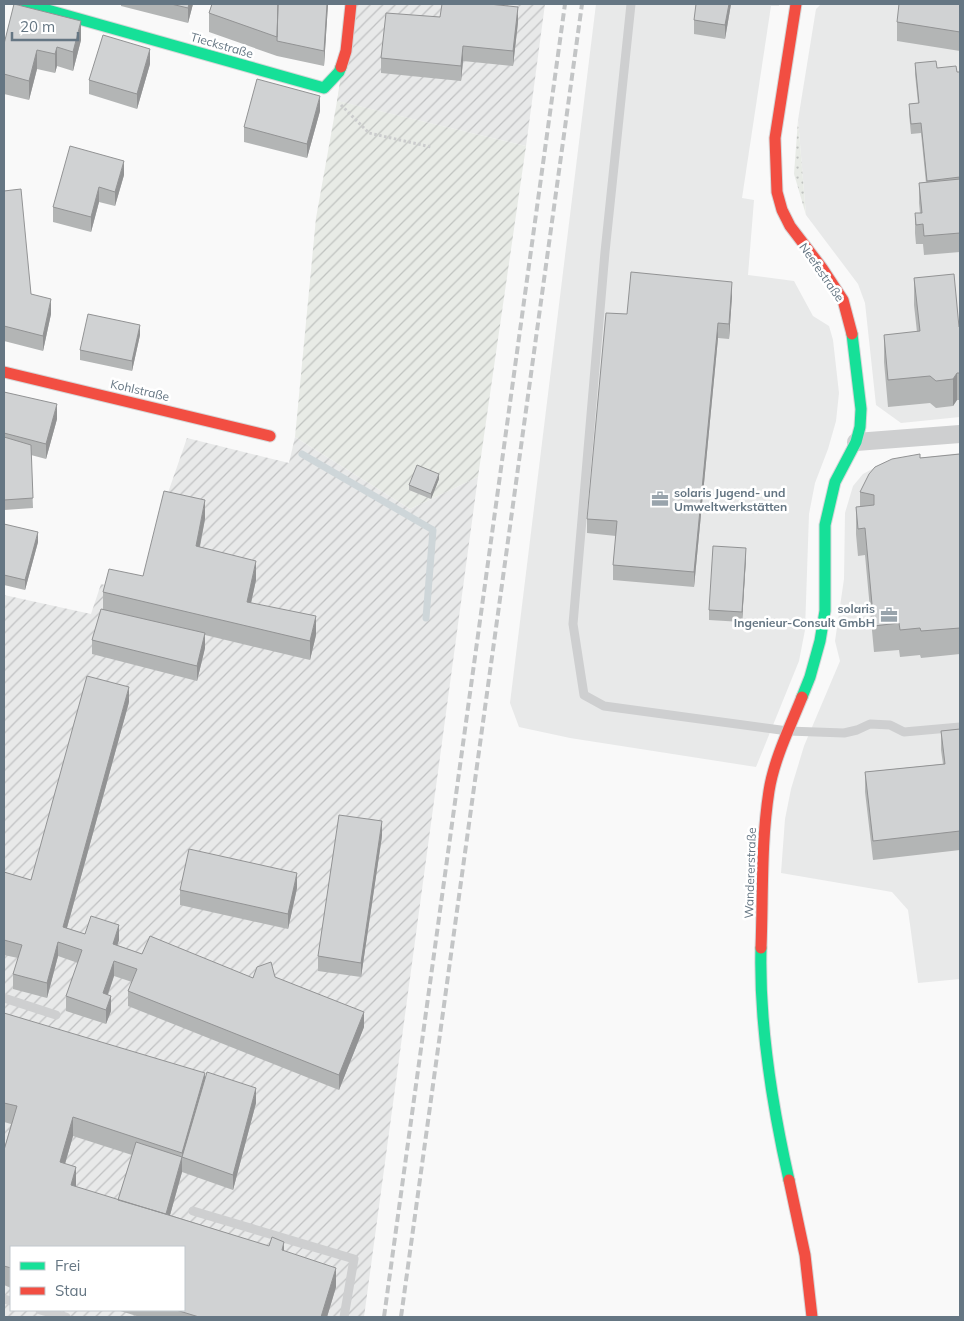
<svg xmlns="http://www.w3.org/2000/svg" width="964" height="1321" font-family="Mulish,sans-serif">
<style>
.built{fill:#e8e9e9}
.industrial{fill:url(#industrial-furrows);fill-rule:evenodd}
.grass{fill:url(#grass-dots)}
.garden{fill:url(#garden-furrows)}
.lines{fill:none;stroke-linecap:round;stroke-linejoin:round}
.stream{stroke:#ced6d9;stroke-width:7}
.fast-casing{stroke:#d5d6d7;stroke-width:13}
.jam-casing{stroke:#d5d6d7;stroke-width:13}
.path{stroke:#cbcccd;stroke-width:3;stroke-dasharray:2.5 2.5;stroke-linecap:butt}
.lane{stroke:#cecfd0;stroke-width:9}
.street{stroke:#cecfd0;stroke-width:18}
.fast{stroke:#16e098;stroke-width:11}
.jam{stroke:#f24e42;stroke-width:11}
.rail{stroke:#c3c5c6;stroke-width:4;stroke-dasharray:8 4;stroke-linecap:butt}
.wall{fill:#b3b5b5;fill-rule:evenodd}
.shaded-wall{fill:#929394}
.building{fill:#d0d2d3;stroke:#929394}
.labels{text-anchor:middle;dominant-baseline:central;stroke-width:5;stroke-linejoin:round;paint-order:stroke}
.street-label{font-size:12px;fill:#657683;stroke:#fff}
.poi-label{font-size:12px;font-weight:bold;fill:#657683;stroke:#fff;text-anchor:start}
</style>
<defs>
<pattern id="industrial-furrows" width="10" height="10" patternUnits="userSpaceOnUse" patternTransform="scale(1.25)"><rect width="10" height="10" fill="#e8e9e9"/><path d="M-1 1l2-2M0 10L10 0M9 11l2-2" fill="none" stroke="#c0c1c2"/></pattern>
<pattern id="grass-dots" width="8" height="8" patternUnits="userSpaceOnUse" patternTransform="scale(1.25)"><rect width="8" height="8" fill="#e8ebe6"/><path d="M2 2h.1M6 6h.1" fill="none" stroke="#c0c3c0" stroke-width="1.8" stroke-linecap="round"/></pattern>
<pattern id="garden-furrows" width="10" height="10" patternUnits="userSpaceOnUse" patternTransform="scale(1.25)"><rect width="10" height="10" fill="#e8ebe6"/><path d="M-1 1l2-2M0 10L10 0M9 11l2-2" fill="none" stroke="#c0c3c0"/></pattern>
</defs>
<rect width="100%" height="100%" fill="#f9f9f9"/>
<path class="built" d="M596,4H779V6H771L742,198L754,200L748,275L794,281L813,316L829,326L833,340L839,393L836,421L828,449L815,483L809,514L805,630L799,661L756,767L570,738L519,727L510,703Z
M821,4H960V417L901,423L876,405L865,303L858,284L806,215L798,120L816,9Z
M960,453V979L918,983L908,910L892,892L781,873L785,819L791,789L804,746L840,661L835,641L844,579L845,513L853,486L863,474L885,462Z"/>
<path class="industrial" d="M352,4H545L526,146L337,101Z
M295,437L410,509L478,477L364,1317H4V595L91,614L101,584L142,594L162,510L187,438L289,463ZM11,1247H184V1310H11Z"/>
<path class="grass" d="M798,120L806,215L794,174Z"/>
<path class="garden" d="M346,51L338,101L526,146L478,477L410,509L295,437L316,218Z"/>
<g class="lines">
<path class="stream" d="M302,454L433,530L426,618"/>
<g class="fast-casing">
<path id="fast" d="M26,4L324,88L339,72L341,67
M802,697L810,677L820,641L825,611V525L835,482L856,442L860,427L861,409L852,334
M761,948C759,1024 772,1105 789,1180"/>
</g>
<g class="jam-casing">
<path id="jam" d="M796,4L775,138L777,192L782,210L790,226L822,268L843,300L852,334
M341,67L346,51L351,4
M4,372L270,436
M761,948C763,896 761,842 769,791C774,759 790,727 802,697
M789,1180L805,1255L812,1317"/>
</g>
<path class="path" d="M341,105L369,133L431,147"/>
<path class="lane" d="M631,4L605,252L573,624L584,695L604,706L788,731L844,733L857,730L870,724L890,725L904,732L960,727
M4,998L56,1015
M193,1211L354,1259L344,1317
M4,1299L11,1301
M40,1310L66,1317"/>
<path class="street" d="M856,442L960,434"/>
<use href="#fast" class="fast"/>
<use href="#jam" class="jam"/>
<path class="rail" d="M384,1317L565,4
M401,1317L582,4"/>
</g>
<path class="wall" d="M121,4H193L188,23L121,6Z
M212,4H328L324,66L277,56L209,32V13Z
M731,4L725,39L694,34V20Z
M960,4V51L897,41V22Z
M518,22L513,66L463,61L461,81L381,73V58Z
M81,40L73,71L57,66L55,73L37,69L29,100L4,94V44Z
M915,63L957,72H960V252L924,255L923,244H916L915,233V213H920L919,203V183H926L921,133L911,134L909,114V104L918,103L915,74Z
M150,64L137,109L89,94V80Z
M320,111L307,158L244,142V127Z
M124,175L115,206L99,202L91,232L53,222V207Z
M4,191L31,294L51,314L43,351L4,341Z
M914,278L959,327H960V400H957L953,406L936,408L930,403L888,407L884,362V335L917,332L914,305Z
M732,296L729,339L718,338L694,587L613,580V565L616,536L587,533V519L627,314Z
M140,335L132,371L80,360V350Z
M4,392L57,419L46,459L31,455L33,508L4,510Z
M960,454V654L921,658L920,655L900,657L899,650L874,652L865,555L858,556L856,534V507H860V492L920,458Z
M439,479L431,499L409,490V485Z
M205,519L200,547L256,580L251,603L316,635L310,660L205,635V648L197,681L92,654V640L103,610V592L143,576Z
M4,524L38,542L25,590L4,585Z
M746,558L742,622L709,620V610Z
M129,702L67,928L85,934L119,940L117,945L142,954L253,978L275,977L364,1027L339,1090L128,1006V991L132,982L114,976L108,995L111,1011L106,1024L66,1011V996L78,963L58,956L47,998L13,989V974L18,958L4,955V872L31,880Z
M960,729V850L873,860L865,792V772L943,764L941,750V731Z
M382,836L361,977L318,971V956Z
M297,888L288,929L180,905V890Z
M4,1013L205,1078L256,1103L233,1190L182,1172L170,1215L284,1251L336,1287L327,1317H140L117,1310H184L11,1247V1288L4,1285V1150L11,1124L4,1122ZM73,1136L132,1155L118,1200L76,1187L65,1164Z"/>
<path class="shaded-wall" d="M189,4H193L188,23V8Z
M327,4H328L324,66V51Z
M729,4H731L725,39V25Z
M518,7V22L513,66V51Z
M81,21V40L73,71V52Z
M463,46V61L461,81V66Z
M57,47V66L55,73V54Z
M150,49V64L137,109V94Z
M37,50V69L29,100V81Z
M320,96V111L307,158V144Z
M124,161V175L115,206V192Z
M99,187V202L91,232V217Z
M732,282V296L729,339V324Z
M51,299V314L43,351V336Z
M718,323V338L694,587V572Z
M140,325V335L132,371V361Z
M957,373V400L953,406V379Z
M57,404V419L46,459V444Z
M439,474V479L431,499V494Z
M205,500V519L196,565V546Z
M38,532V542L25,590V580Z
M746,548V558L742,622V612Z
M256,561V580L247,621V602Z
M316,616V635L310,660V641Z
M205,633V648L197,681V666Z
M129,687V702L63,942V927Z
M382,821V836L361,977V963Z
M297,873V888L288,929V914Z
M119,925V940L113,959V944Z
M58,942V956L47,998V983Z
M114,961V976L103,1008V993Z
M111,996V1011L106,1024V1010Z
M364,1012V1027L339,1090V1075Z
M205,1073V1092L182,1157V1153Z
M256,1088V1103L233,1190V1175Z
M73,1117V1136L60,1181V1162Z
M182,1157V1172L165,1233V1218Z
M76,1167V1186L71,1205V1185Z
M284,1242V1261L282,1250Z
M336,1268V1287L327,1317H321Z"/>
<path class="building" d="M14,4L81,21L73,52L57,47L55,54L37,50L29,81L4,74V44Z
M171,4H189L188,8Z
M212,4H278L277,37L209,13Z
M278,4H327L324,51L277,41Z
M442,4H489L518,7L513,51L463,46L461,66L381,58L386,13L440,17Z
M696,4H729L725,25L694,20Z
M899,4H960V32L897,22Z
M103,35L150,49L137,94L89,80Z
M936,61L937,68L956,66L957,72H960V177L927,181L921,123L911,124L909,104L919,103L915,63Z
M257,79L320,96L307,144L244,127Z
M70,146L124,161L115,192L99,187L91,217L53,207Z
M960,179V233L924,236L923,224L916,225L915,213H922L919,183Z
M21,189L31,294L51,299L43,336L4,326V191Z
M631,272L732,282L729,324L718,323L694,572L613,565L617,521L587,519L606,313L627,314Z
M954,274L959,327H960V373H957L953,379L936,381L930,376L888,380L884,335L920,331L914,278Z
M88,314L140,325L132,361L80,350Z
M4,392L57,404L46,444L4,433Z
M4,437L31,445L33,498L4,500Z
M920,454V458L960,454V628L921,631L920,628L900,630L899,623L874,626L865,528L858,529L856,507L874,505V495L860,492L869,474L875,467L892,459Z
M417,465L439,474L431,494L409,485Z
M164,491L205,500L196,546L256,561L247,602L316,616L310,641L103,592L109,569L143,576Z
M4,524L38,532L25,580L4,575Z
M713,546L746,548L742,612L709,610Z
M101,609L205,633L197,666L92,640Z
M87,676L129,687L63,927L85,934L91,916L119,925L113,944L142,954L150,936L253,978L257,967L271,962L275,977L364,1012L339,1075L128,991L137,969L114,961L103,993L111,996L106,1010L66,996L82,950L58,942L47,983L13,974L22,945L4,940V872L31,880Z
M960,729V831L873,841L865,772L945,764L941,731Z
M339,815L382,821L361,963L318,956Z
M189,849L297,873L288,914L180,890Z
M4,1013L205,1073L182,1153L73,1117L60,1162L76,1167L71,1185L269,1246L272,1237L284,1242L282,1250L336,1268L321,1317H199L176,1310H184V1247H11V1268L4,1266V1150L17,1106L4,1103Z
M207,1072L256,1088L233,1175L182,1157Z
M136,1142L182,1157L166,1214L118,1200Z"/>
<defs>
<g id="office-bare" transform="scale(1.35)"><path d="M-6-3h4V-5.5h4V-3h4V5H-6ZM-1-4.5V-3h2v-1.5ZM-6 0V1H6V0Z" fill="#99a4ac" stroke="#fff" stroke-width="2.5" paint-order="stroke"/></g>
</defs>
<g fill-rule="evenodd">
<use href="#office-bare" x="660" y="499"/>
<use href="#office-bare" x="889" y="615"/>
</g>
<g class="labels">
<g class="street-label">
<text transform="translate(222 45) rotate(16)">Tieckstraße</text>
<text transform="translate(822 272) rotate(55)">Neefestraße</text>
<text transform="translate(140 390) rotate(13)">Kohlstraße</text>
<text transform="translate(750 873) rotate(-88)">Wandererstraße</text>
</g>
<g class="poi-label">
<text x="674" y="492">solaris Jugend- und<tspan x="674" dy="14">Umweltwerkstätten</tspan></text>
<text x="875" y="608" text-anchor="end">solaris<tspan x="875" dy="14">Ingenieur-Consult GmbH</tspan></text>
</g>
</g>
<rect width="964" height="1321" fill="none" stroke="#657683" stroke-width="10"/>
<rect x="10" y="1246" width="175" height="65" fill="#ffffff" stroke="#c1c8cd"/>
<rect x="20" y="1262" width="25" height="8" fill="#16e098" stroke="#c1c8cd"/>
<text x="55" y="1271" font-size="15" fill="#657683">Frei</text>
<rect x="20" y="1287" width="25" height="8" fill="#f24e42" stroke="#c1c8cd"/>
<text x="55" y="1296" font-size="15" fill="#657683">Stau</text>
<path d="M12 32v8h66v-8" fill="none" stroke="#657683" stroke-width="2.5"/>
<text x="20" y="32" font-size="15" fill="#657683" stroke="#ffffff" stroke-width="4" paint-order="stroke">20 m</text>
</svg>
